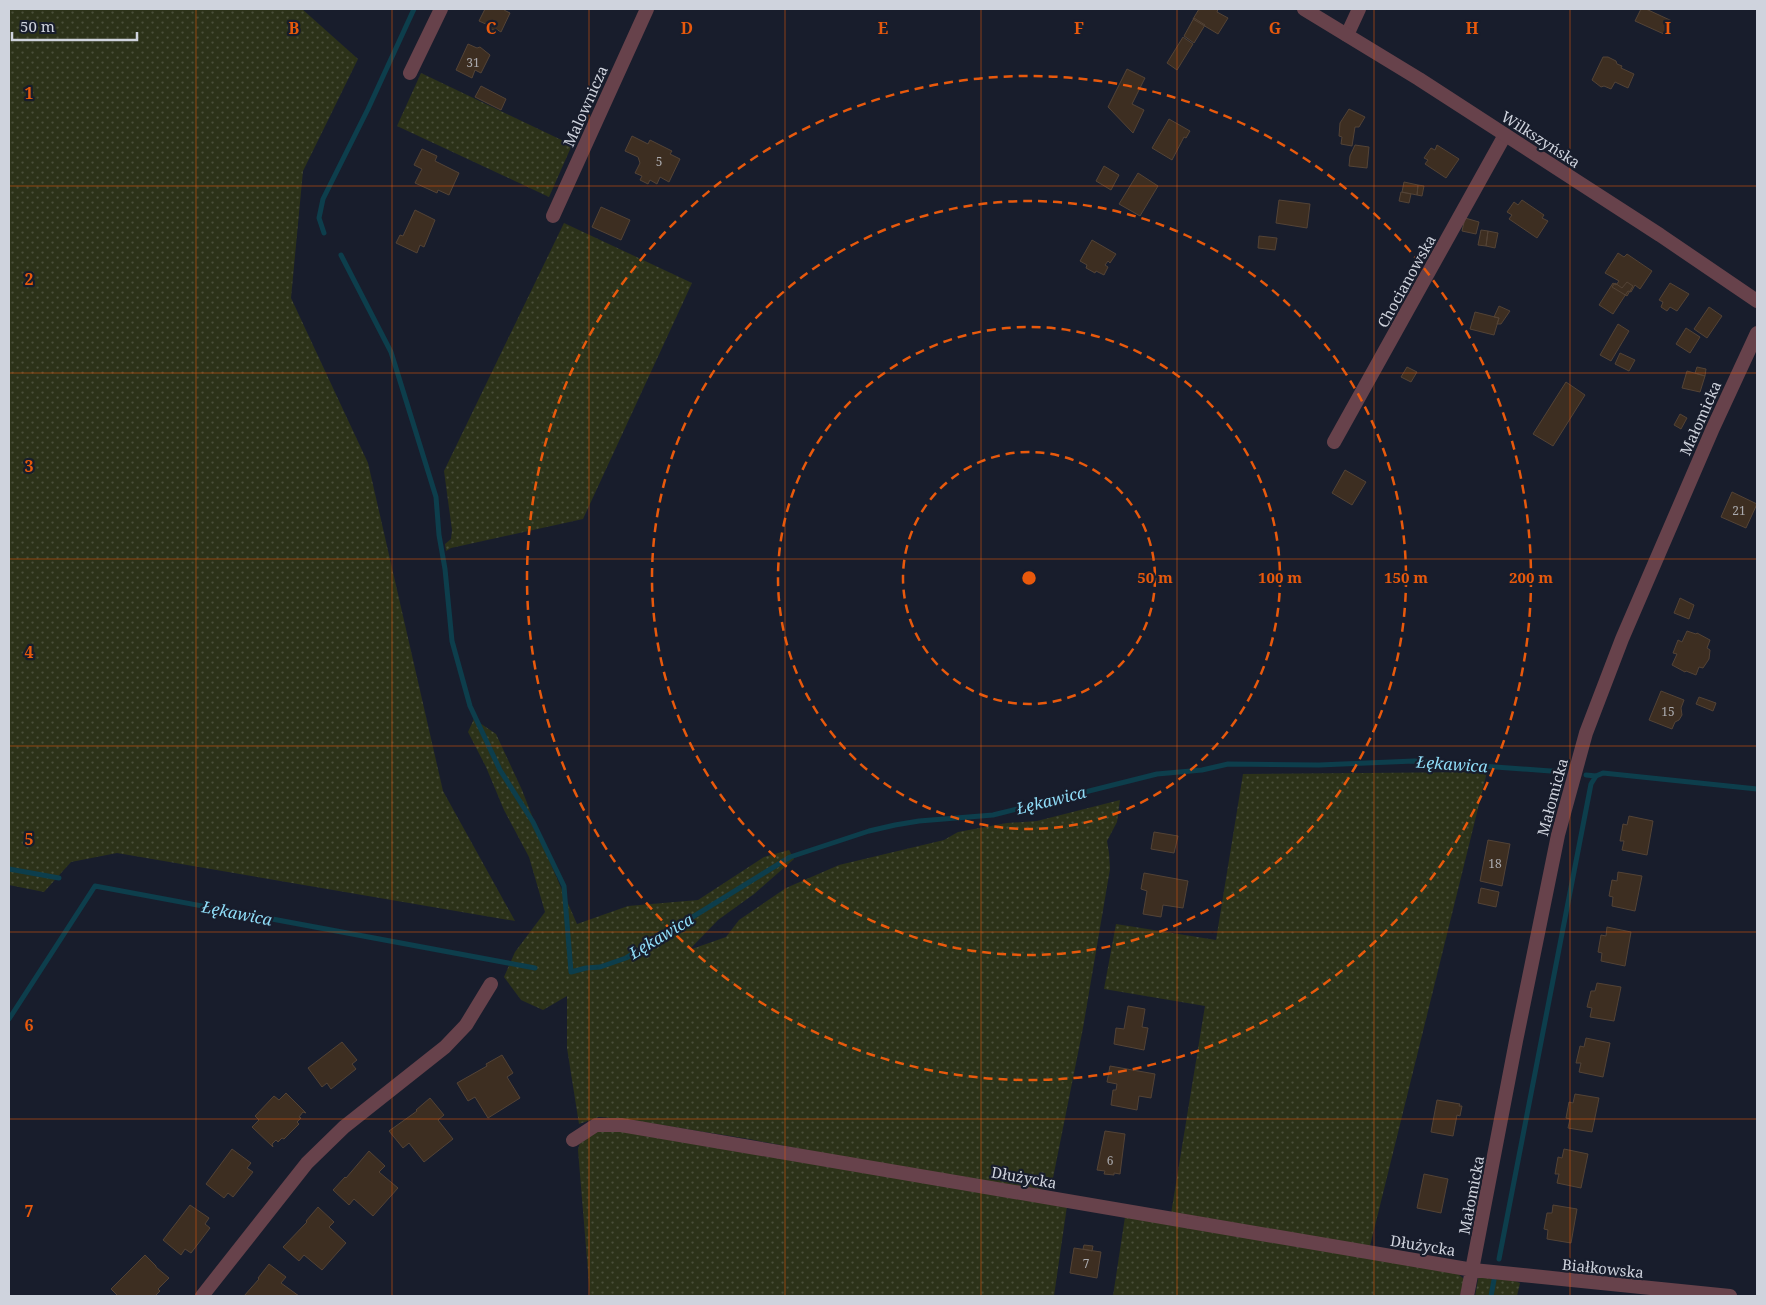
<svg xmlns="http://www.w3.org/2000/svg" width="1766" height="1305" font-family="'Noto Serif',serif">
<style>
.grass{fill:url(#grass-dots)}
.lines{fill:none;stroke-linecap:round;stroke-linejoin:round}
.stream{stroke:#0d3e4c;stroke-width:5}
.building{fill:#3d2e21;stroke:#534336}
.minor{stroke:#67424b;stroke-width:14}
.tertiary{stroke:#67424b;stroke-width:14}
.grid{fill:none;stroke:#e8590c;stroke-width:1;stroke-opacity:0.55}
.ring{fill:none;stroke:#e8590c;stroke-width:2.5;stroke-dasharray:9 6}
.labels{text-anchor:middle;dominant-baseline:central;stroke-width:4.5;stroke-linejoin:round;paint-order:stroke}
.number-label{font-size:12px;fill:#aaaaae}
.street-label{font-size:15px;fill:#cfd3dd;stroke:#181d2c}
.water-label{font-size:16px;font-style:italic;fill:#90def9;stroke:#181d2c}
.grid-label{font-size:16px;text-anchor:middle;font-weight:bold;fill:#e8590c;stroke:#181d2c;stroke-width:4.5;stroke-linejoin:round;paint-order:stroke}
.centre{fill:#e8590c;stroke:#181d2c;stroke-width:2.5}
.ring-label{font-size:15px;text-anchor:middle;font-weight:bold;fill:#e8590c;stroke:#181d2c;stroke-width:4.5;stroke-linejoin:round;paint-order:stroke}
</style>
<defs>
<pattern id="grass-dots" width="8" height="8" patternUnits="userSpaceOnUse" patternTransform="scale(1.25)"><rect width="8" height="8" fill="#2c3219"/><path d="M2 2h.1M6 6h.1" fill="none" stroke="#4a4f3a" stroke-width="1.8" stroke-linecap="round"/></pattern>
</defs>
<rect width="100%" height="100%" fill="#181d2c"/>
<path class="grass" d="M9,9H302L358,59L303,171L291,298L368,463L443,791L515,921L117,853L71,862L44,892L9,885Z
M421,73L572,145L549,197L397,126Z
M564,223L692,283L583,519L451,548L446,551L445,544L451,539L452,530L444,471Z
M474,719L496,734L522,790L552,867L577,924L628,906L698,900L764,857L789,850L794,859L754,894L718,920L689,950L726,937L739,920L786,888L839,865L944,840L958,832L1007,823L1037,821L1120,800L1117,822L1107,841L1109,853L1110,869L1083,1028L1052,1183L1044,1189L1035,1190L914,1171L749,1139L623,1119L599,1117L579,1124L567,1048V996L543,1010L521,1000L504,977L515,952L545,912L529,857L504,810L486,767L468,732Z
M1487,772L1370,1246L1171,1214L1205,1006L1104,989L1116,924L1216,940L1243,774Z
M602,1128L1067,1206L1054,1296H590L578,1150L580,1142Z
M1125,1217L1456,1272L1464,1279L1460,1296H1113Z
M1479,1274L1507,1278L1520,1283L1517,1296H1475Z"/>
<g class="lines">
<path class="stream" d="M324,233L319,218L323,199L368,109L414,9
M341,255L391,352L436,497L439,535L445,569L452,641L470,706L500,770L533,822L564,886L571,972L586,968L600,967L626,958L790,857L869,831L895,825L919,821L993,815L1157,774L1202,770L1228,764L1319,765L1414,761L1564,772
M1586,775L1596,776L1603,773L1757,789
M9,869L59,878
M9,1019L95,886L535,968
M1499,1259L1591,784L1596,776
M1491,1296L1494,1280"/>
</g>
<path class="building" d="M485,9H504V10L510,13L501,32L496,29L493,30L489,28L488,25L479,21Z
M1199,9H1218L1217,12L1228,18L1218,34L1193,19Z
M1641,9H1646L1672,21L1666,35L1635,21Z
M1194,18L1205,25L1194,43L1184,36Z
M1183,37L1193,44L1177,70L1167,63Z
M468,44L477,48L480,47L490,55L481,73L475,70L472,78L456,70Z
M1603,57H1608L1616,61L1617,64L1622,66L1621,68L1634,74L1628,88L1615,82L1611,89L1604,86L1601,87L1592,80Z
M1127,69L1145,78L1132,104L1144,110L1133,133L1108,107Z
M481,86L506,99L501,110L475,97Z
M1349,109L1365,117L1359,127H1355L1352,146L1341,144L1342,137L1339,136L1340,123Z
M1169,119L1190,131L1186,138L1184,137L1172,160L1152,148Z
M632,136L648,144L650,140L672,151L670,154L680,159L669,182L660,177L657,184L650,180L648,184L640,180L642,176L635,173L640,163L638,157L625,151Z
M1355,145L1369,147L1367,168L1349,166L1350,156Z
M1437,145L1459,159L1446,178L1425,164L1428,160L1424,158L1431,148L1435,150Z
M422,149L437,156L435,161L459,173L449,195L438,190L437,193L415,183L422,169L414,165Z
M1104,166L1119,175L1111,190L1096,181Z
M1138,173L1158,186L1140,216L1119,204Z
M1404,182L1418,185L1417,195L1402,192Z
M1418,185L1424,186L1422,196L1417,195Z
M1401,192L1411,194L1409,203L1399,201Z
M1279,200L1310,204L1307,228L1276,223Z
M1522,200L1544,215L1542,218L1548,221L1537,238L1509,219L1512,215L1507,212L1514,202L1518,205Z
M601,207L630,220L621,240L592,227Z
M415,210L435,220L424,247L420,245L417,253L396,243L400,235L403,236Z
M1465,218L1479,222L1476,234L1462,231Z
M1481,230L1488,231L1486,246L1478,245Z
M1488,231L1498,233L1495,248L1486,246Z
M1259,236L1277,238L1275,250L1258,248Z
M1092,240L1116,254L1110,263L1108,261L1105,265L1108,267L1104,275L1096,271L1095,273L1086,268L1087,265L1080,261Z
M1618,253L1624,257L1627,254L1652,271L1640,289L1635,285L1631,292L1628,291L1613,314L1599,305L1613,283L1616,285L1619,281L1605,273Z
M1627,282L1633,286L1627,296L1612,287L1615,283L1622,288Z
M1670,283L1689,294L1677,311L1670,307L1667,311L1661,307L1663,302L1659,300Z
M1499,306L1510,311L1501,324H1497L1499,318L1494,317Z
M1709,307L1722,316L1707,338L1694,329Z
M1475,312L1499,318L1494,335L1470,329Z
M1618,324L1629,331L1611,361L1600,355Z
M1686,328L1700,337L1690,353L1676,344Z
M1620,353L1635,360L1629,371L1615,364Z
M1407,367L1417,372L1411,382L1401,377Z
M1697,367L1706,369L1705,376L1695,373Z
M1687,371L1705,376L1700,392L1682,388Z
M1566,382L1585,395L1553,446L1533,434Z
M1680,414L1687,418L1681,429L1674,425Z
M1345,470L1366,482L1352,505L1332,493Z
M1732,492L1757,504L1746,528L1721,517Z
M1680,598L1694,605L1689,619L1674,613Z
M1687,631L1696,634L1697,633L1710,640L1707,648L1710,650L1709,659L1703,668L1699,667L1696,675L1686,671L1685,672L1672,665L1677,654L1673,653L1678,640L1682,642Z
M1661,691L1684,700L1681,708L1682,715L1679,720L1675,722L1672,729L1649,720Z
M1699,697L1716,703L1713,711L1696,704Z
M1629,816L1653,821L1647,855L1622,850L1624,841H1620L1623,824L1627,825Z
M1154,832L1178,836L1174,853L1151,849Z
M1488,840L1510,844L1502,886L1480,881Z
M1618,872L1642,876L1635,911L1612,906L1613,897L1609,896L1612,880L1617,881Z
M1144,873L1188,881L1183,908L1163,905L1161,917L1143,914L1147,891L1141,889Z
M1481,888L1499,892L1496,907L1478,903Z
M1607,927L1631,932L1625,966L1601,961L1602,953L1598,952L1601,935L1606,936Z
M1597,983L1621,987L1614,1021L1590,1017L1592,1008L1587,1007L1591,991H1595Z
M1128,1006L1145,1009L1142,1027L1148,1028L1144,1050L1114,1044L1116,1028L1124,1029Z
M1586,1038L1610,1043L1603,1077L1579,1072L1581,1063H1576L1580,1046L1584,1047Z
M342,1042L357,1060L352,1064L356,1069L331,1089L327,1083L322,1087L308,1068Z
M502,1055L513,1073L507,1077L520,1098L488,1118L475,1097L468,1101L457,1083L487,1066L486,1064Z
M1110,1066L1155,1074L1151,1098L1139,1096L1137,1110L1111,1105L1113,1090H1116L1117,1084L1107,1082Z
M286,1093L306,1113L303,1112L299,1117L301,1118L297,1122L299,1124L284,1139L282,1138L278,1142L276,1140L272,1144L273,1147L252,1127L259,1120L255,1116L274,1096L279,1100Z
M1575,1094L1599,1098L1592,1132L1568,1128L1570,1119L1566,1118L1569,1102L1573,1103Z
M430,1098L444,1115L438,1120L453,1139L424,1162L409,1143L403,1148L389,1131L417,1111L416,1110Z
M1437,1100L1460,1104L1459,1106H1462L1460,1116L1457,1115L1453,1136L1431,1132Z
M1105,1131L1125,1134L1120,1174L1114,1173V1175L1104,1174L1105,1171L1097,1170Z
M232,1149L251,1163L247,1168L253,1172L233,1197L228,1193L224,1198L206,1184Z
M1564,1149L1588,1154L1581,1188L1557,1183L1559,1174H1555L1558,1157L1562,1158Z
M369,1151L385,1166L379,1172L398,1188L373,1216L354,1199L349,1205L333,1190L345,1177L346,1178Z
M1424,1174L1448,1179L1441,1213L1417,1208Z
M190,1205L209,1218L205,1224L210,1228L191,1253L185,1249L181,1255L163,1240Z
M1553,1205L1577,1209L1571,1243L1547,1239L1548,1230L1544,1229L1547,1213H1552Z
M318,1207L334,1222L329,1227L346,1243L322,1270L304,1255L299,1261L283,1247L307,1222L306,1221Z
M1084,1245L1093,1246L1092,1251L1083,1249Z
M1074,1248L1101,1252L1097,1278L1070,1273Z
M145,1255L156,1266V1267L169,1278L158,1289L160,1291L155,1296H118L111,1289Z
M269,1264L286,1277L281,1283L299,1296H244L259,1279L258,1278Z"/>
<g class="lines">
<path class="minor" d="M1347,35L1359,9
M410,73L441,9
M553,216L647,9
M1334,442L1505,135
M573,1140L596,1125H621L1473,1270L1730,1296
M202,1296L307,1163L344,1127L445,1047L466,1025L491,984
M1467,1296L1516,1041L1558,835L1586,733L1622,639L1713,428L1757,333"/>
<path class="tertiary" d="M1304,9L1419,79L1660,235L1757,301"/>
</g>
<path class="grid" d="M196,9V1296M392,9V1296M589,9V1296M785,9V1296M981,9V1296M1177,9V1296M1374,9V1296M1570,9V1296M9,186H1757M9,373H1757M9,559H1757M9,746H1757M9,932H1757M9,1119H1757"/>
<g class="ring">
<circle cx="1029" cy="578" r="126"/>
<circle cx="1029" cy="578" r="251"/>
<circle cx="1029" cy="578" r="377"/>
<circle cx="1029" cy="578" r="502"/>
</g>
<g class="labels">
<g class="number-label">
<text x="473" y="62">31</text>
<text x="659" y="161">5</text>
<text x="1739" y="510">21</text>
<text x="1668" y="711">15</text>
<text x="1495" y="863">18</text>
<text x="1110" y="1160">6</text>
<text x="1086" y="1263">7</text>
</g>
<g class="street-label">
<text transform="translate(585 106) rotate(-66)">Malownicza</text>
<text transform="translate(1541 139) rotate(33)">Wilkszyńska</text>
<text transform="translate(1406 281) rotate(-61)">Chocianowska</text>
<text transform="translate(1700 418) rotate(-66)">Małomicka</text>
<text transform="translate(1552 797) rotate(-75)">Małomicka</text>
<text transform="translate(1024 1177) rotate(10)">Dłużycka</text>
<text transform="translate(1471 1195) rotate(-79)">Małomicka</text>
<text transform="translate(1423 1245) rotate(9)">Dłużycka</text>
<text transform="translate(1603 1268) rotate(6)">Białkowska</text>
</g>
<g class="water-label">
<text transform="translate(1452 764) rotate(4)">Łękawica</text>
<text transform="translate(1051 800) rotate(-14)">Łękawica</text>
<text transform="translate(237 913) rotate(11)">Łękawica</text>
<text transform="translate(661 936) rotate(-31)">Łękawica</text>
</g>
</g>
<g class="grid-label">
<text x="294" y="34">B</text>
<text x="491" y="34">C</text>
<text x="687" y="34">D</text>
<text x="883" y="34">E</text>
<text x="1079" y="34">F</text>
<text x="1275" y="34">G</text>
<text x="1472" y="34">H</text>
<text x="1668" y="34">I</text>
<text x="29" y="99">1</text>
<text x="29" y="285">2</text>
<text x="29" y="472">3</text>
<text x="29" y="658">4</text>
<text x="29" y="845">5</text>
<text x="29" y="1031">6</text>
<text x="29" y="1217">7</text>
</g>
<circle cx="1029" cy="578" r="8" class="centre"/>
<g class="ring-label">
<text x="1155" y="583">50 m</text>
<text x="1280" y="583">100 m</text>
<text x="1406" y="583">150 m</text>
<text x="1531" y="583">200 m</text>
</g>
<rect width="1766" height="1305" fill="none" stroke="#cfd3dd" stroke-width="20"/>
<path d="M12 32v8h125v-8" fill="none" stroke="#cfd3dd" stroke-width="2.5"/>
<text x="20" y="32" font-size="15" fill="#cfd3dd" stroke="#181d2c" stroke-width="4" paint-order="stroke">50 m</text>
</svg>
